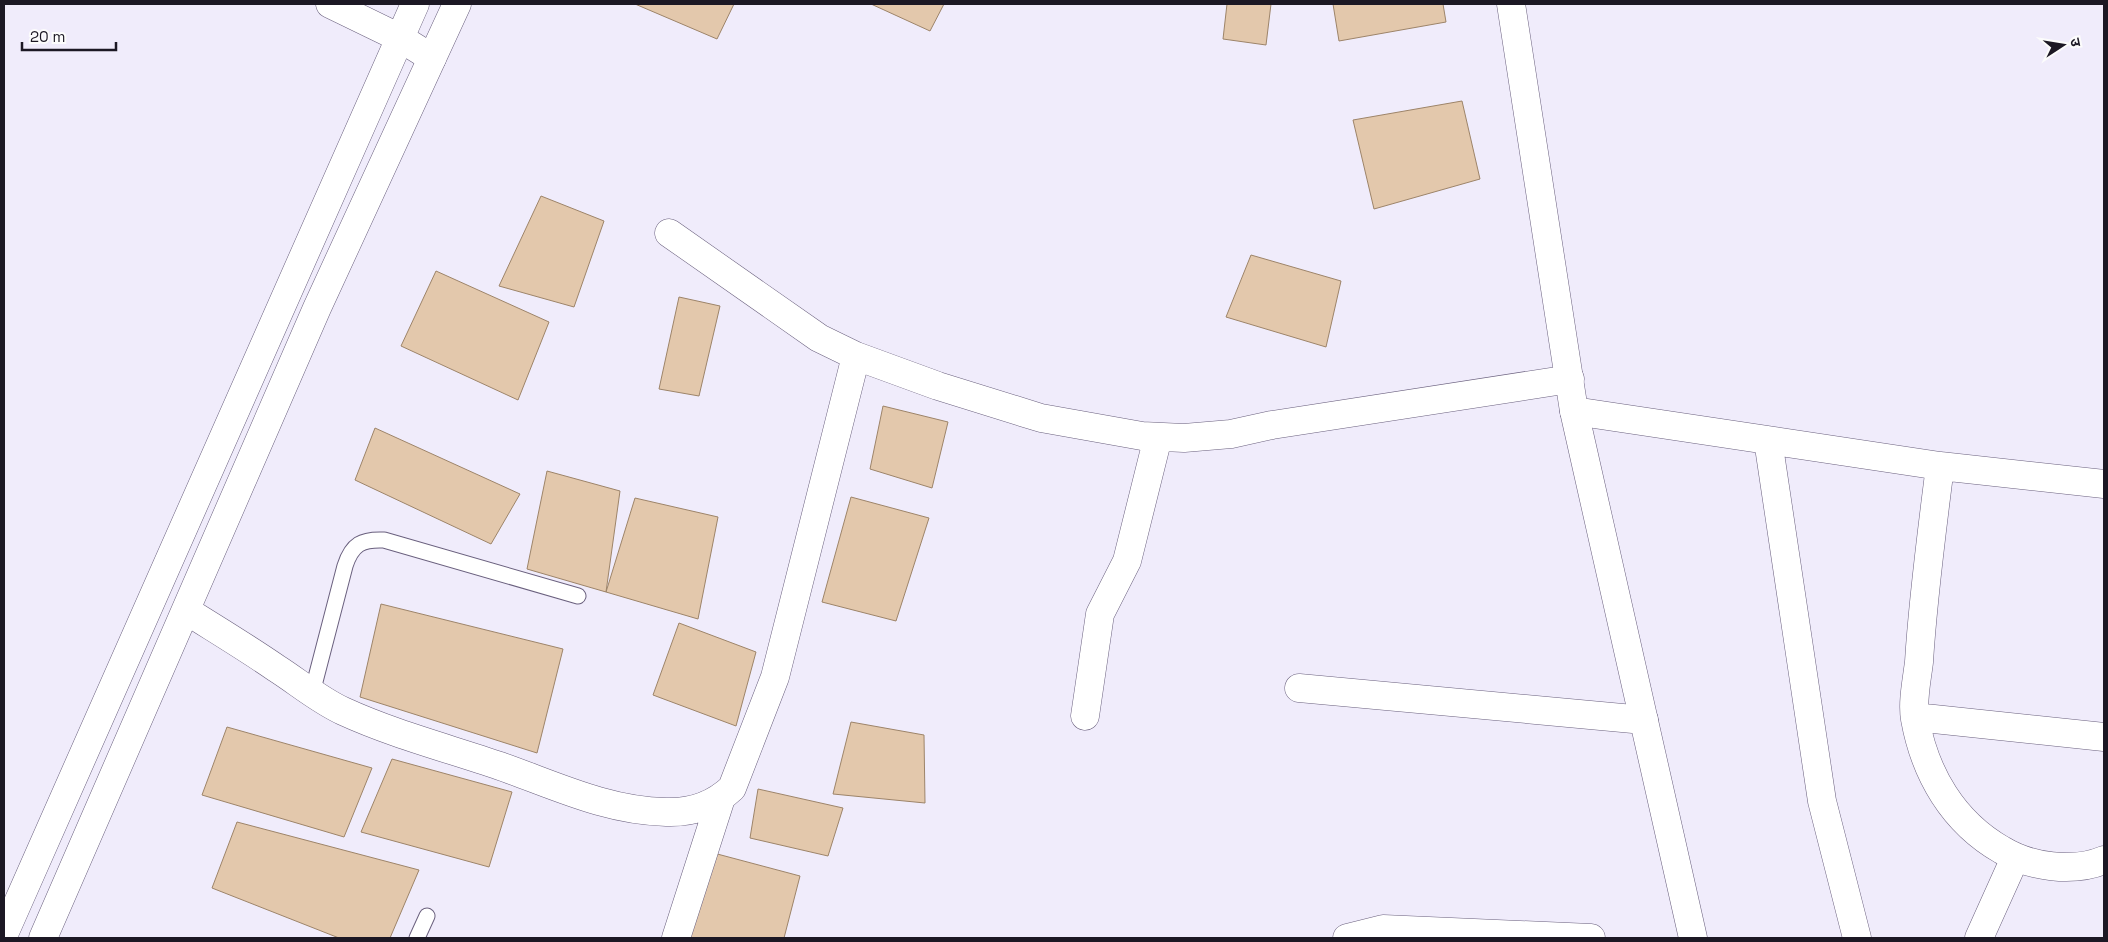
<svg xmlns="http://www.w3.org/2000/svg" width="2108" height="942" font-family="'Space Grotesk','Noto Sans Devanagari',sans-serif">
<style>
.building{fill:#e3c8ac;stroke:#9d8469}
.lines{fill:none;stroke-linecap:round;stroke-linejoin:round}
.lane-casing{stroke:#6a607e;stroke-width:17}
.street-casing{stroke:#6a607e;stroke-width:29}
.secondary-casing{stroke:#6a607e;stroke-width:29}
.highway-casing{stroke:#6a607e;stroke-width:29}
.lane{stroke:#fff;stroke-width:15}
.street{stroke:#fff;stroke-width:28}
.secondary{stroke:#fff;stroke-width:28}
.highway{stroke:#fff;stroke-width:28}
</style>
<rect width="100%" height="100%" fill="#f0ecfb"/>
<path class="building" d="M635,4H734L717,39Z
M871,4H944L930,31Z
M1227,4H1271L1266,45L1223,39Z
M1333,4H1443L1446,22L1339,41Z
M1462,101L1480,179L1374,209L1353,120Z
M541,196L604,221L574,307L499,286Z
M1251,255L1341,281L1326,347L1226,317Z
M436,271L549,322L518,400L401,346Z
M679,297L720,306L699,396L659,389Z
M883,406L948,422L932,488L870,469Z
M375,428L520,494L491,544L355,480Z
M547,471L620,491L606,592L527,569Z
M851,497L929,518L896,621L822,602Z
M635,498L718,517L698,619L606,592Z
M381,604L563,649L537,753L360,697Z
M679,623L756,652L736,726L653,695Z
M851,722L924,735L925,803L833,794Z
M227,727L372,768L344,837L202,795Z
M392,759L512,792L489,867L361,832Z
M758,789L843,808L828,856L750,838Z
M237,822L419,870L390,938H339L212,888Z
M706,851L800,876L784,938H683Z"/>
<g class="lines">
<g class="lane-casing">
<path id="lane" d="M312,693L345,566C352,544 362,539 384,540L578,596
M417,938L427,916"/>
</g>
<g class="street-casing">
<path id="street" d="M330,4L400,38L432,58
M669,233L819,338L856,356L938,386L1041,418L1142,436L1184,438L1231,434L1272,425L1570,379
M1574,411L1940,466L2104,484
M1768,440L1822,801L1857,938
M1940,466C1932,531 1923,596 1919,662C1917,679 1912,702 1915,719C1925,774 1953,822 2002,850C2030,867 2073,873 2104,860
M187,611C217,630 247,648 276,668C298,682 319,700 343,711C393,734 447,748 500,766C554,785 607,811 666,812C692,813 714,805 732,788L775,677L856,356
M1299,688L1644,720
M1085,716L1100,614L1127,561L1158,437
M1915,717L2104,737
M676,938L721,798
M1347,938L1383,929L1591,938
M1979,938L2015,858"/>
</g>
<g class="secondary-casing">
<path id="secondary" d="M1511,4L1574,411L1693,938"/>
</g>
<g class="highway-casing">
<path id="highway" d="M4,934L415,4
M43,938L317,308L457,4"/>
</g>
<use href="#lane" class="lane"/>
<use href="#street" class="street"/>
<use href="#secondary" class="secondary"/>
<use href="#highway" class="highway"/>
</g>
<rect width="2108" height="942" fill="none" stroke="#1c1824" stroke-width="10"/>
<g transform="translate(2063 45) rotate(78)" stroke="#fcfcfc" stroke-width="4" paint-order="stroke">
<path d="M0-4L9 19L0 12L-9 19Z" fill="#1c1824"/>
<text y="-8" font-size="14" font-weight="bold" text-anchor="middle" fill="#1c1824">उ</text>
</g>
<path d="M22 42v8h94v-8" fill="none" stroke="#1c1824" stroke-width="2.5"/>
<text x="30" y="42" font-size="15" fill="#1c1824" stroke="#fcfcfc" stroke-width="4" paint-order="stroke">20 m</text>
</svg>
